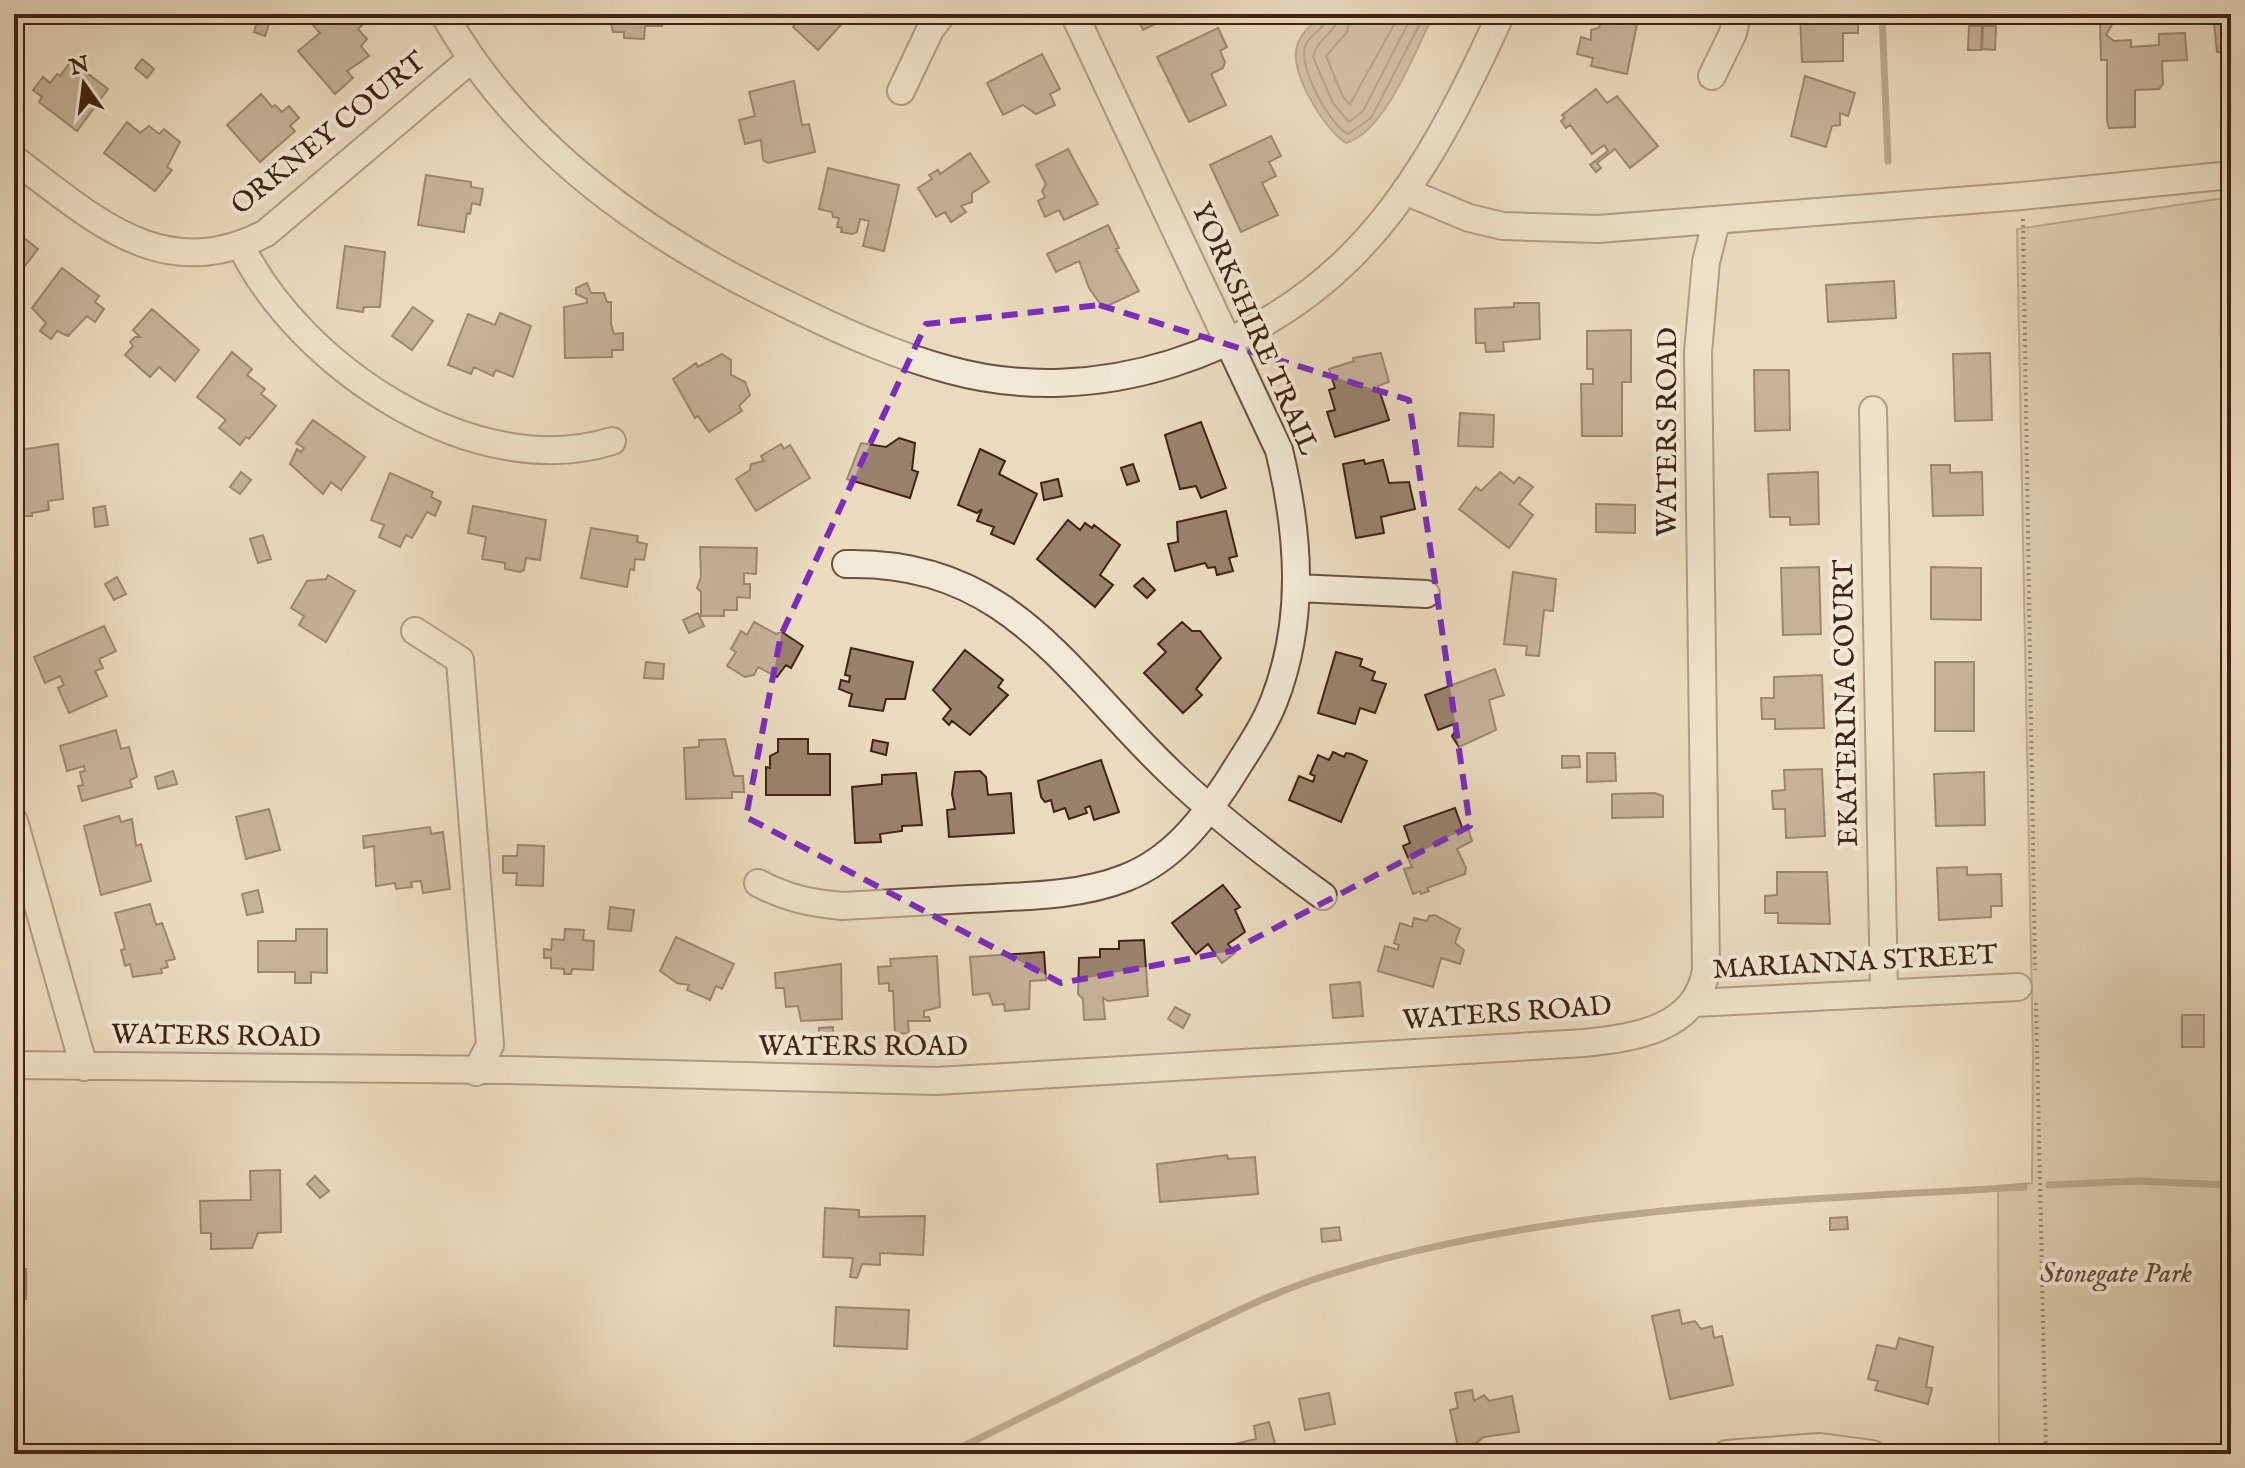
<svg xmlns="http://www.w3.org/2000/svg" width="2245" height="1468" font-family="'IM FELL English',serif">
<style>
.green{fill:#cdbca1;stroke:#876f5b;stroke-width:2}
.water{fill:#b19c85;stroke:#846b58;stroke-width:2}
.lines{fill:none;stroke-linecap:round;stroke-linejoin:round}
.shore{stroke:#795f4d;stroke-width:2}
.stream{stroke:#846b58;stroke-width:7}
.building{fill:#99826d;stroke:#412215;stroke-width:2}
.minor-casing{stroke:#6b503f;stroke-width:30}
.path{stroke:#412215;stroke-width:4;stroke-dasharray:2 4;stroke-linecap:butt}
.minor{stroke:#f1e8d5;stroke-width:26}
.marked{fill:none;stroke:#7b2cbf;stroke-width:6;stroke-dasharray:16 10;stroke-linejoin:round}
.labels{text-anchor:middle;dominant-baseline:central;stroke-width:8;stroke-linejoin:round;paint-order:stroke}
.street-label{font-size:28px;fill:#412215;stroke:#f1e8d5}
.park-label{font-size:28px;font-style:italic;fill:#644838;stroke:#f1e8d5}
</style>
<rect width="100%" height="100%" fill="#eadbbe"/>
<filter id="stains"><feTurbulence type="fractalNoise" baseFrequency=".0025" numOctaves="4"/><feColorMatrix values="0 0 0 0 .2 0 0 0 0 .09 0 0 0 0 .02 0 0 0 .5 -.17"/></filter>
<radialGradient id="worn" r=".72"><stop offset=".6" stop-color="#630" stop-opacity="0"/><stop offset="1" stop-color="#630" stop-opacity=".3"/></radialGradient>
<path class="green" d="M2231,197V1454H1999L1998,1186L2032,1183L2033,1057L2017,229Z"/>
<path class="water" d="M1325,14H1434C1414,52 1387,130 1346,143C1324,129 1289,72 1297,46C1301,32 1314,22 1325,14Z"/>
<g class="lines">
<path class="shore" d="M1329,14C1327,27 1313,32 1306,44C1296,64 1329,124 1348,134L1371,118L1425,14
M1339,14C1337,33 1317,38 1313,57L1333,103L1349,122L1363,111L1413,14
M1351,14L1347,32L1326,56L1343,97L1350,104L1400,14"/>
<path class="stream" d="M1882,14L1888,161
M2049,1185L2137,1181L2231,1185
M948,1454C1019,1419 1089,1384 1159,1349C1215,1322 1271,1292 1331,1274C1555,1205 1791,1201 2024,1187"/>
</g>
<path class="building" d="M14,14H35L16,32Z
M317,14H355L362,25L358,29L367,39L361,46L369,56L347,71L353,78L335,94L298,51L320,33L313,25Z
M601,14H663L662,26H645L644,39L624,38V32H613L610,20L600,19Z
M789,14H851L818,50L793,27L798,22Z
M1136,14H1176L1143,30Z
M1603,14H1639L1627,74L1591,66L1593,58L1577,54L1581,37L1591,40V30L1599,28Z
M1800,14H1858V33H1843V61L1802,62Z
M2213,14H2231V61L2230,54L2217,52Z
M258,17L270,21L265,36L254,32Z
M2113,23L2106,35L2114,41L2131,40V47L2159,45V34L2185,33L2187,60L2162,61L2163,84L2159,89L2135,90V127L2109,128L2107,121V60H2101L2100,24Z
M1969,26H1982L1981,50H1968Z
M1983,26H1996L1995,50L1982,49Z
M1218,28L1227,47L1220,51L1225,62L1223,68L1211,74L1226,105L1189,122L1157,57Z
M1042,54L1060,89L1050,94L1055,105L1036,114L1023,105L1003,115L987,83Z
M142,59L154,69L147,78L135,68Z
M71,61L108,89L77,131L39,102L42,97L33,90L43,77L50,83L57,74L60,76Z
M1805,76L1855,93L1848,116L1840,113V125L1832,126L1826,147L1791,136Z
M794,81L802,125L809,124L815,152L768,163L763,160L761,140L745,144L739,120L755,116L749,92Z
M1596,89L1607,103L1617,96L1658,146L1630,168L1615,149L1597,163L1601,168L1596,172L1590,165L1608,151L1604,145L1592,154L1570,125L1566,128L1561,121L1565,118L1562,115Z
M261,94L272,107L275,105L282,112L289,106L299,118L290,126L295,131L260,162L227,125Z
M127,122L140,133L149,126L159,134L164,129L180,142L167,167L172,170L155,191L104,153Z
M1271,136L1281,156L1269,162L1276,176L1262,183L1278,215L1241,232L1210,165Z
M1068,149L1098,204L1064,220L1059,210L1045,217L1038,201L1045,197L1042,191L1046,184L1036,165Z
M970,153L989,182L972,193V202L961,206L966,212L951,222L945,212L936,217L918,188L932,179L929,175L938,170L940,174Z
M828,168L899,185L884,251L863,246L869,221L860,219L857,232L852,234L841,232L842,228L837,227L839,218L833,217L832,212L819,209Z
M426,175L471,182V187L483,189L480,205L472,203L470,214L467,213L464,232L418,225Z
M1108,225L1119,248L1116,249L1139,291L1103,308L1089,288L1079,261L1056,272L1047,254Z
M14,230L38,249L14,280Z
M345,246L385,252L380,307H364L363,312L337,308Z
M62,268L99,296L95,302L104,309L95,322L87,316L68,336L57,331L51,339L40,331L46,323L32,308Z
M1894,281L1896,318L1828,322L1826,285Z
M587,283L591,293H604L607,302H611V324L614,334L623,333V350H612V357L565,358L564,307L587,303V299L576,294V288Z
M1514,303H1539L1540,339L1503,342L1504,351L1486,352L1485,343H1476L1475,309L1514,307Z
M413,307L433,321L412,350L392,336Z
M152,309L199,350L175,381L159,367L150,377L125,355L133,346L130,342L135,337H140L133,330Z
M500,313L531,326L513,377L496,370L493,376L474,367L471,374L448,365L468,314L495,325Z
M1631,330V382H1622V436H1582L1581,384H1593V369H1587V331Z
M232,352L252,369L247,375L265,389L261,394L276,406L249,439L246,437L240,445L219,428L226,420L197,397Z
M1381,353L1389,382L1378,386L1389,420L1335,437L1327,412L1335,410L1329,390L1335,388L1329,369L1354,361L1353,358Z
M1990,353L1992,420L1955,421L1953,354Z
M722,354L731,360V375L745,382L750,395L739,406L742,411L709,432L698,416L695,418L673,379L696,363L698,367Z
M1754,370H1789L1790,430L1755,431Z
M1460,413L1494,415L1493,447L1458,446Z
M313,420L365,457L341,490L331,482L323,494L290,464L297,449L301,452L304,448L296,443Z
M1201,422L1226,488L1201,498L1196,486L1180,489L1165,435Z
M899,438L915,443L912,470L918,472L910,498L847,479L861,443L886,447Z
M58,444L63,499L48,501L49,510L32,513V516H14V451Z
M781,444L784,449L790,445L810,478L756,511L736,479L750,470L751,464L764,461L761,456Z
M980,449L1005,461L999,474L1037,494L1014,544L991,534L994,527L977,521L982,509L977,513L958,505Z
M1364,460L1365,464L1383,460L1389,483L1409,482L1415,509L1381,517L1384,533L1356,538L1343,464Z
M1133,464L1139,481L1127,485L1121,468Z
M1931,465H1950V473L1982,472L1983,515L1933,516Z
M241,472L251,480L240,494L230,487Z
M1500,472L1514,483L1519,477L1533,487L1519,504L1533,515L1509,548L1459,509L1476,487L1481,491Z
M1818,472L1819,524L1790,525V517H1770L1768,474Z
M390,473L433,492L431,497L441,502L435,516L427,512L412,538L406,535L400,547L379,537L384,525L371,520Z
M1058,479L1062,496L1044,500L1041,483Z
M1596,504L1635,505V533L1596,532Z
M105,506L108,525L95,527L93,508Z
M473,506L546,520L540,560L526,558L524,570L520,572L505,569V563L482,559L486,537L468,533Z
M1226,511L1237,556L1229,558L1233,571L1217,575L1215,567L1208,568L1205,563L1175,571L1168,544L1178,542L1177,522Z
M1068,520L1080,530L1085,523L1092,528L1094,525L1120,545L1100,575L1113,585L1095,607L1037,559Z
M591,528L638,536L637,542L647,544L644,560L635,559L634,570L630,569L627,587L581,578Z
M263,535L271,559L258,563L250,539Z
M700,547L757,548L756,574L744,573V584H750V598L737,597V610H724V616H701V592L697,588L701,577Z
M1819,567L1821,634L1783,635L1781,568Z
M1931,567L1981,568V620L1931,619Z
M14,571L22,582L16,586L23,597L14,603Z
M1513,572L1556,579L1553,611L1544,610L1539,656L1526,655L1527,646L1504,644Z
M328,575L355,591L326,642L299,625L304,616L291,608L307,581L326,579Z
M117,577L126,594L114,600L105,584Z
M1143,578L1155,590L1147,598L1134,586Z
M698,613L704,626L689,633L683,620Z
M754,622L776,634L782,632L803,646L791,668L786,665L777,677L758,667L754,675L745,677L727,666L736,652L731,649L741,631L747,635Z
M1182,622L1192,631H1200L1221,658L1196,689L1202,695L1183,713L1144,673L1166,652L1158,644Z
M104,626L116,651L99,659L103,668L95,671L107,696L69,713L58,688L64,685L60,676L45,683L34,657Z
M851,648L913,662L905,699H886L883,711L849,706L852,694L839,689L841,680L849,682L850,676L845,675Z
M965,650L1003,680L998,687L1008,695L970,735L952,721L949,725L943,719L951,709L933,690Z
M1336,652L1362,659L1360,666L1375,672L1372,680L1386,684L1375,713L1360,708L1355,724L1318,713Z
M646,662L664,664L663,679L644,678Z
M1935,662H1974V731H1935Z
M1495,669L1504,695L1489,700L1496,730L1459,747L1452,736L1456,730L1454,724L1438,730L1425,695Z
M1822,675L1824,728L1775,729V719H1762L1761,698H1774V677Z
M116,730L121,749L129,747L137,777L130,780L132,787L82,801L78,786L83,785L80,772L85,771L84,766L67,771L60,746Z
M725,739L734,776H743L744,792H732V798L686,799L684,748L699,747V740Z
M778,739H808V754H830V795H766V767L770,768V756L778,752Z
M873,740L888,743L886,755L871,751Z
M1333,752L1344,757L1346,753L1352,754L1367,761L1341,822L1289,800L1299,776L1313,782L1315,776L1310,774L1318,755L1329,760Z
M1587,753H1615L1616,781L1587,782Z
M1562,756H1579L1580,767L1562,768Z
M1101,760L1119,812L1094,820L1090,806L1085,808L1087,813L1069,819L1065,808L1054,812L1051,800L1045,802L1041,797L1038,781Z
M1822,769L1825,836L1786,838L1785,809H1773L1772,791L1785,790L1784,770Z
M173,771L177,784L158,789L155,777Z
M980,771L986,777L988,795L1011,793L1014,833L949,837L947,810L955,809L952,794L955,772Z
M1984,772L1985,825L1936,826L1934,774Z
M916,773L922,825L902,826V831L880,834L881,842L855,843L852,787L882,784V775Z
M1655,793L1663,796V817L1612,818V794Z
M1455,808L1462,827L1468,828L1472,841L1457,849L1466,868L1465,874L1427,888L1429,891L1421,894L1420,891L1413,894L1404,869L1412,867L1403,846L1410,843L1404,826Z
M269,809L280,850L246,859L236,817Z
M119,816L121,822L132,819L136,846L141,844L151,881L101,895L84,826Z
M430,827L431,834L443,832L450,889L423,893L421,881L411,882L412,887L396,889L395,883L376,886L374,846L364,848L363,836Z
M518,845L544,846L543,886L516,885L517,873H503V856H517Z
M1967,867V875L2001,874L2002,906H1991V917L1939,920L1937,868Z
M1777,872H1827L1830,924L1778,923V913H1765V896L1777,895Z
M1223,885L1240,907L1235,910L1245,932L1228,944L1235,953L1222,963L1208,944L1196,954L1172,923Z
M258,890L263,912L247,915L242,894Z
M150,904L156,925L162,923L175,959L166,961L168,967L161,969L162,973L133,977L130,964L125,966L121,950L125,949L115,913Z
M610,907L634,910L631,931L608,929Z
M1435,915L1460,929L1455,943L1464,950L1460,964L1441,958L1433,987L1378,971L1385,946L1398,950L1399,945L1394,943L1400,923L1412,927L1414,918L1427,921L1429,916Z
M296,929H327V973L311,972V983H295V972H258V941H296Z
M565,929L584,930L583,940L594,941L593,970L572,969L571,974H564V969L551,968V958H544V949L551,950L552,939L564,940Z
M676,937L734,964L722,989L716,986L710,1000L687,990L689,985L677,983L660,971Z
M1144,940L1148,996L1108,1001L1103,998L1105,1019L1084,1020L1083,999L1078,994L1079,958L1100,957V949H1119V941Z
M1044,952L1046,980L1030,981L1029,1009L1005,1011L1004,1004L993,1005L989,993L973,995L970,957Z
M937,956L940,1007L924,1011V1017H929L930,1021H908L909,1033L895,1034L893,991H889V983L879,984L878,967L891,966L890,959Z
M841,964L842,1019L801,1021L798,1006L786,1007L784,988H776L775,973Z
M1360,982L1363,1016L1333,1018L1330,985Z
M1175,1007L1190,1015L1183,1028L1168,1019Z
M2182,1015H2204V1047H2182Z
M833,1027V1041H819V1028Z
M1227,1155L1228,1159L1255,1157L1258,1194L1160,1202L1157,1164Z
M280,1170L281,1232L258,1233L252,1248L211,1249V1233H201L200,1201L251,1200L250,1171Z
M315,1176L329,1191L320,1198L307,1184Z
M825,1208L859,1210V1217L925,1216L923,1255L880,1253V1265L862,1264L857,1278L850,1277L853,1258L823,1257Z
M1847,1217L1848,1229L1830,1230V1218Z
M1339,1227L1341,1240L1322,1242L1321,1229Z
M14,1269H26V1299H14Z
M836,1307L909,1310L907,1349L834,1346Z
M1679,1310L1682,1324L1695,1321L1701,1329L1712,1326L1714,1338L1722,1336L1733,1385L1670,1399L1652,1316Z
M1899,1338L1933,1347L1926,1387L1932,1388L1928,1404L1875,1390L1878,1381L1868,1379L1877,1345L1896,1349Z
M1472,1390L1474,1401L1484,1395L1489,1401L1512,1396L1519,1432L1484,1437L1476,1443L1458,1447L1450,1410L1458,1408L1455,1393Z
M1329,1393L1335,1424L1305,1430L1299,1399Z
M1269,1422L1278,1454H1218L1217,1448L1256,1439L1254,1426Z"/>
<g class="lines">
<g class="minor-casing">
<path id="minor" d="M444,14C513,138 630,225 756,289C818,320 882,352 950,370C1095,410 1260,354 1361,246C1422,181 1464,95 1501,14
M1712,76L1733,33L1737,14
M901,91L930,30L942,14
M14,159C93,218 163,287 266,233L470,60
M1405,191L1469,218L1503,226L1598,229L2022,196L2231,175
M241,246C301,368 475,484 612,441
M1873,410L1884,994
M846,564C1009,560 1067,674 1171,773C1218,818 1270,858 1323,896
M1297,588L1426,594
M415,631L460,660L490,1045L476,1072
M14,821L84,1067
M758,883C786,898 810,903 842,906C884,904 927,901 969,899C1020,896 1077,897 1125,878C1172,860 1202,821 1229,780C1245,754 1263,729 1274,701C1306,619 1299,533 1279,450L1074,14
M1694,1003L2018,987
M14,1065L509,1070L936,1081L1584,1043C1634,1038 1697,1029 1706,970L1698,352L1706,262L1716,222
M1727,1454L1820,1447L1872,1454"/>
</g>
<path class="path" d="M2023,219L2035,970
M2036,1003L2046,1454"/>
<use href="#minor" class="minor"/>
</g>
<path d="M0 0H2245V1468H0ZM1099,305L1409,400L1470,826L1231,951L1061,983L746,817L781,635L926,324Z" fill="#eadbbe" fill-opacity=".55" fill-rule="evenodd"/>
<path class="marked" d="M1099,305L1409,400L1470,826L1231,951L1061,983L746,817L781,635L926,324Z"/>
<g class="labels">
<g class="street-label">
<text transform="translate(329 134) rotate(-39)">ORKNEY COURT</text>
<text transform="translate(1254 329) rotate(66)">YORKSHIRE TRAIL</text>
<text transform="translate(1668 432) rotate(-90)">WATERS ROAD</text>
<text transform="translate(1847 703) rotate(-91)">EKATERINA COURT</text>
<text transform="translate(1855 963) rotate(-3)">MARIANNA STREET</text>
<text transform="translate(1507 1014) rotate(-4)">WATERS ROAD</text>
<text transform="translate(216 1037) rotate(1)">WATERS ROAD</text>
<text x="863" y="1047">WATERS ROAD</text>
</g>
<g class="park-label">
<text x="2116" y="1274">Stonegate Park</text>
</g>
</g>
<rect width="2245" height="1468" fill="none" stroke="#eadbbe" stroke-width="48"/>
<rect x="16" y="16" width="2213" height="1436" fill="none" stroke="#412215" stroke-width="4"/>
<rect x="24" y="24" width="2197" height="1420" fill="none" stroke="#412215" stroke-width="2"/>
<g transform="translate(84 84) rotate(346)" stroke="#f1e8d5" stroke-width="6" paint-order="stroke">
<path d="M0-6L14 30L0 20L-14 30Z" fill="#412215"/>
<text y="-12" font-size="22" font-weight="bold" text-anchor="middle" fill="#412215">N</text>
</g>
<rect width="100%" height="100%" filter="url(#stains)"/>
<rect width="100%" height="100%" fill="url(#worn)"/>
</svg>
